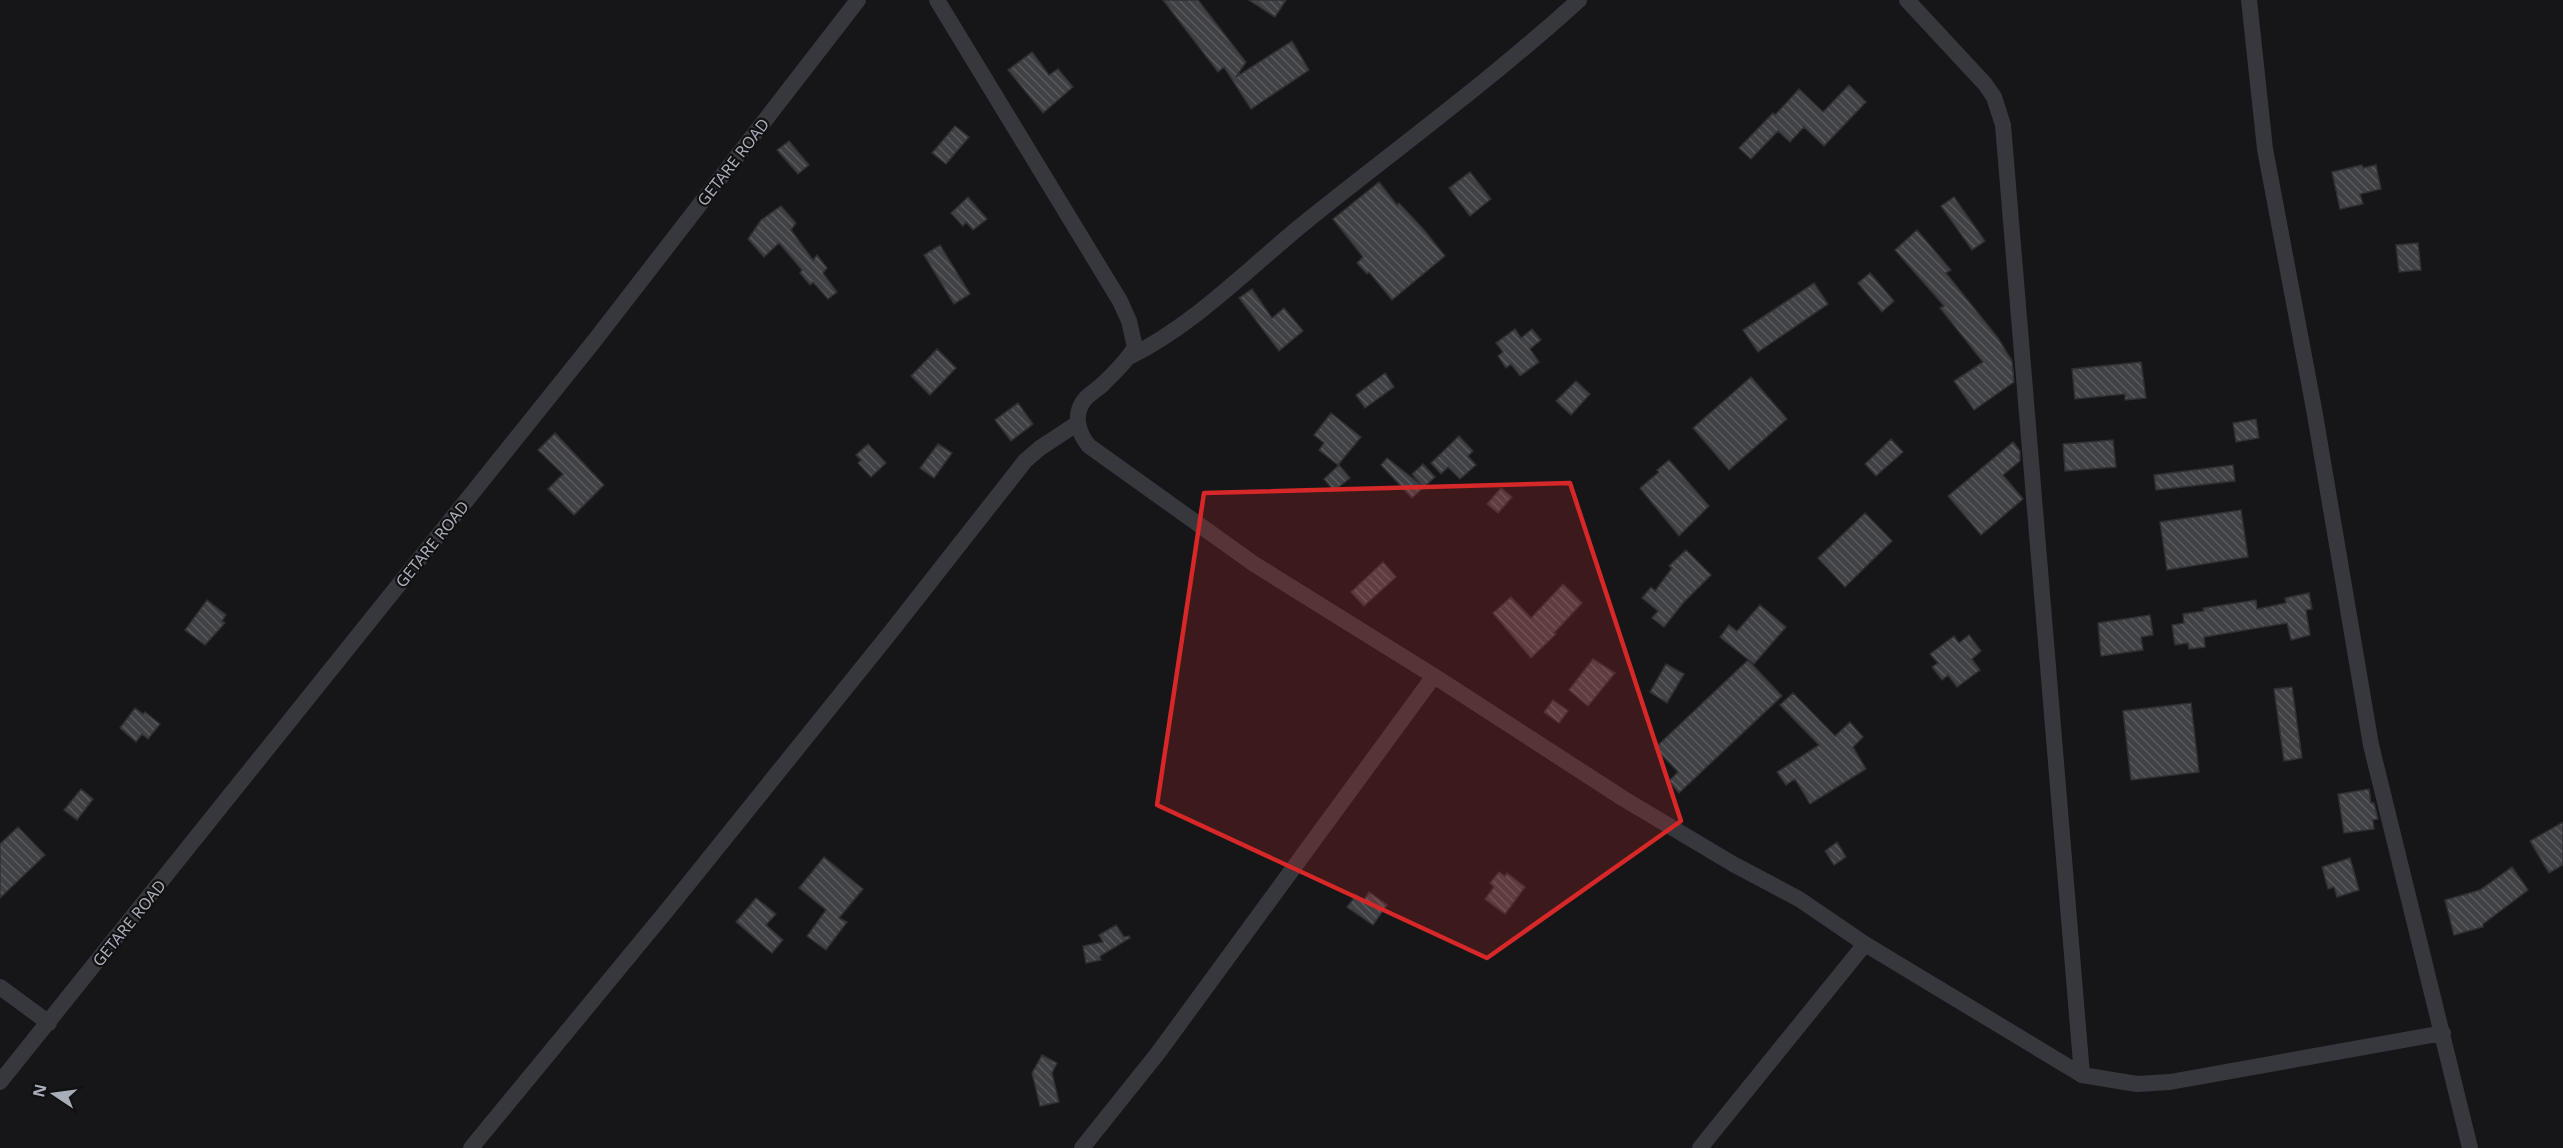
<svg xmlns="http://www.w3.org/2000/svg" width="2563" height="1148" font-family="'Noto Sans',sans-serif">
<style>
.building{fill:url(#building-back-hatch);stroke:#303034;stroke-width:1.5}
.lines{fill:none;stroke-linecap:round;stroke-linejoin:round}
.minor{stroke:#37383d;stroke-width:16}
.marked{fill:#d62828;fill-opacity:0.2;stroke:#d62828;stroke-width:4.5;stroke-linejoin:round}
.labels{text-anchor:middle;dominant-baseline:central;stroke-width:4.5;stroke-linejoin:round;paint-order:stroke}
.street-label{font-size:16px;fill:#a8adb8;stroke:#111113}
</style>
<defs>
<pattern id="building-back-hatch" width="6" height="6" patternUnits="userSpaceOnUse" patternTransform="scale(1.5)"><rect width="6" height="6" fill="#404145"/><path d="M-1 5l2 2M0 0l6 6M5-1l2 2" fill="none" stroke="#595a5e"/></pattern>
</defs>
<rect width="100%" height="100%" fill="#161618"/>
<path class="building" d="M1163,0H1198L1246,62L1236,77L1292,41L1309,70L1251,109L1224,67L1218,72Z
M1249,0H1286L1275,17Z
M1032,52L1049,75L1058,69L1073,87L1043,113L1008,70Z
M1849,85L1866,102L1824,146L1804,127L1790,142L1778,131L1751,159L1739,148L1773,113L1775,115L1799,89L1823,112Z
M955,126L969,137L946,164L932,153Z
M789,141L809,165L798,174L777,150Z
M2362,165L2363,168L2376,165L2381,189L2360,194L2363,204L2340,209L2332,172Z
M1470,172L1491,199L1470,216L1449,188Z
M1379,182L1397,205L1399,203L1425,231L1445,256L1392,300L1369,272L1367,274L1357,263L1363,257L1333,219Z
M968,197L987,219L973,230L966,222L963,226L951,213Z
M1954,197L1985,241L1972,250L1941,206Z
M781,206L796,223L791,230L813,260L817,255L827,268L823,273L837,292L828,299L813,282L810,285L800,273L802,270L779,243L764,257L748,239L761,220Z
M1917,230L1951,270L1946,273L1998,338L2012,361L2014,382L1974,410L1954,381L1983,362L1940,308L1944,306L1895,250Z
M2418,243L2421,270L2399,272L2396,245Z
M940,245L970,294L954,304L924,255Z
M1870,273L1894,301L1882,312L1858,283Z
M1814,283L1828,304L1758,352L1743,330Z
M1252,289L1272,318L1284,308L1303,331L1279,351L1239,298Z
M1515,329L1521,338L1532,329L1541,340L1530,349L1539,362L1520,376L1511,364L1506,368L1498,356L1503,352L1496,343Z
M937,349L956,368L930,395L911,376Z
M2141,362L2146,398L2125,400V394L2075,399L2072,369Z
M1385,373L1394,387L1365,408L1356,395Z
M1751,377L1787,419L1729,470L1693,428Z
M1576,381L1590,394L1571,415L1556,401Z
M1018,403L1033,424L1011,441L995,420Z
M1331,413L1361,437L1338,465L1319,450L1324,443L1314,435Z
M2256,419L2259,438L2236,442L2233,423Z
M555,433L604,485L574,515L548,489L563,474L538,450Z
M1459,436L1473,451L1468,456L1476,465L1460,479L1448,467L1441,474L1431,463Z
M1891,439L1903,452L1876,476L1865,464Z
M2113,440L2116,467L2065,471L2063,444Z
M2013,442L2020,451V461L2003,475L2023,499L1981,535L1948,496Z
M868,444L886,463L871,477L858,463L861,460L856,455Z
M938,444L952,453L934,478L920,468Z
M1387,458L1421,485L1412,474L1423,464L1435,477L1412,498L1381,465Z
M1669,460L1709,506L1679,536L1640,488L1659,472L1657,470Z
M1339,465L1350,478L1334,491L1324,479Z
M2233,465L2235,481L2156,490L2154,475Z
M1501,488L1512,497L1498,513L1487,504Z
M2241,510L2248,557L2167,570L2160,522Z
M1865,513L1892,541L1845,587L1818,558Z
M1686,550L1711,575L1684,602L1664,627L1652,618L1658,611L1642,598L1651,587L1655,591L1672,568L1669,566Z
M1383,562L1396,577L1364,606L1351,592Z
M1563,584L1582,603L1554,633L1556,634L1531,658L1493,613L1511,597L1531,618Z
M2309,593L2312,609L2306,610L2310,635L2291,640L2287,623L2204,637L2205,647L2189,649L2188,643L2175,645L2172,625L2184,623L2183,614L2204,611L2203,608L2256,600L2257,609L2286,603L2285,598Z
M207,600L226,615L222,621L225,623L205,645L185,630Z
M1760,605L1786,627L1754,664L1720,637L1729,625L1737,631Z
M2150,615L2153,635L2141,637L2143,650L2101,656L2098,623Z
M1969,635L1981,651L1972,659L1980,670L1957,687L1948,675L1942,680L1932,667L1938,663L1930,654L1954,636L1959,643Z
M1593,659L1615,673L1588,706L1569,690Z
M1748,660L1782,696L1679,793L1669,781L1678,772L1655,748Z
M1666,664L1684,674L1667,703L1650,692Z
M2292,687L2302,758L2284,761L2274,689Z
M1793,693L1835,736L1850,722L1863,737L1853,747L1866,769L1810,804L1795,779L1786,785L1777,772L1819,745L1780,705Z
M1553,700L1568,711L1559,723L1544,712Z
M2191,703L2199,772L2131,780L2123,711Z
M135,708L143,714L145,712L160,724L148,739L142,734L136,742L120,728Z
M81,789L93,799L77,820L64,810Z
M2369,789L2371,803H2374L2378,819L2373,820L2374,829L2344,833L2338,794Z
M2563,822V865L2549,873L2530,841Z
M18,827L45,855L0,898V844Z
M1837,842L1846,857L1834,865L1825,851Z
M824,857L863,889L839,918L847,922L826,950L807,936L826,910L799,888Z
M2350,858L2359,890L2337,897L2334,887L2328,889L2322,867Z
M2512,867L2528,890L2483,924V927L2454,935L2445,900L2480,890Z
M1499,872L1505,876L1507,873L1525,887L1505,914L1485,899L1494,887L1490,883Z
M1369,892L1387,905L1373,925L1347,907L1356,895L1364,900Z
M756,898L776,914L766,925L783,940L772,953L736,922Z
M1116,925L1124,937L1129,936L1130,938L1100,956L1101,960L1086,963L1083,946L1103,942L1099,935Z
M1042,1055L1057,1063L1052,1073L1059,1102L1040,1106L1032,1073Z"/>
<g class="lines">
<path class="minor" d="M937,0L1120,301L1129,321L1135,347C1127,361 1115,372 1104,383C1098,389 1091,393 1086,398C1072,413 1078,433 1089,446L1254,564L1434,676L1624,799L1733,864L1799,899L1865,944L2082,1075
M1907,0L1985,84L1994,97L2003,125L2082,1075L2137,1084L2170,1082L2443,1033
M2249,0L2265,149L2314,409L2371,745L2470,1148
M1129,357C1193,326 1248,269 1303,224C1395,150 1491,80 1579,0
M0,987L49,1023
M0,1082L595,340L858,0
M471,1148L668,909L890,633L1025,461L1040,448L1078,423
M1082,1148L1158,1053L1434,676
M1700,1148L1865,944"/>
</g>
<path class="marked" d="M1570,483L1681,821L1487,958L1157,805L1204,493Z"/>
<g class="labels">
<g class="street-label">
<text transform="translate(733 162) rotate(-52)">GETARE ROAD</text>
<text transform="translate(432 544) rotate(-51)">GETARE ROAD</text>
<text transform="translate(129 923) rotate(-51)">GETARE ROAD</text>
</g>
</g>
<g transform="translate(54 1094) rotate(283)" stroke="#111113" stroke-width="4.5" paint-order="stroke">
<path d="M0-4.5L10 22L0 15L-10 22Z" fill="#a8adb8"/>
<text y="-9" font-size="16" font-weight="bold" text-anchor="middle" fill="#a8adb8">N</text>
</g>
</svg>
